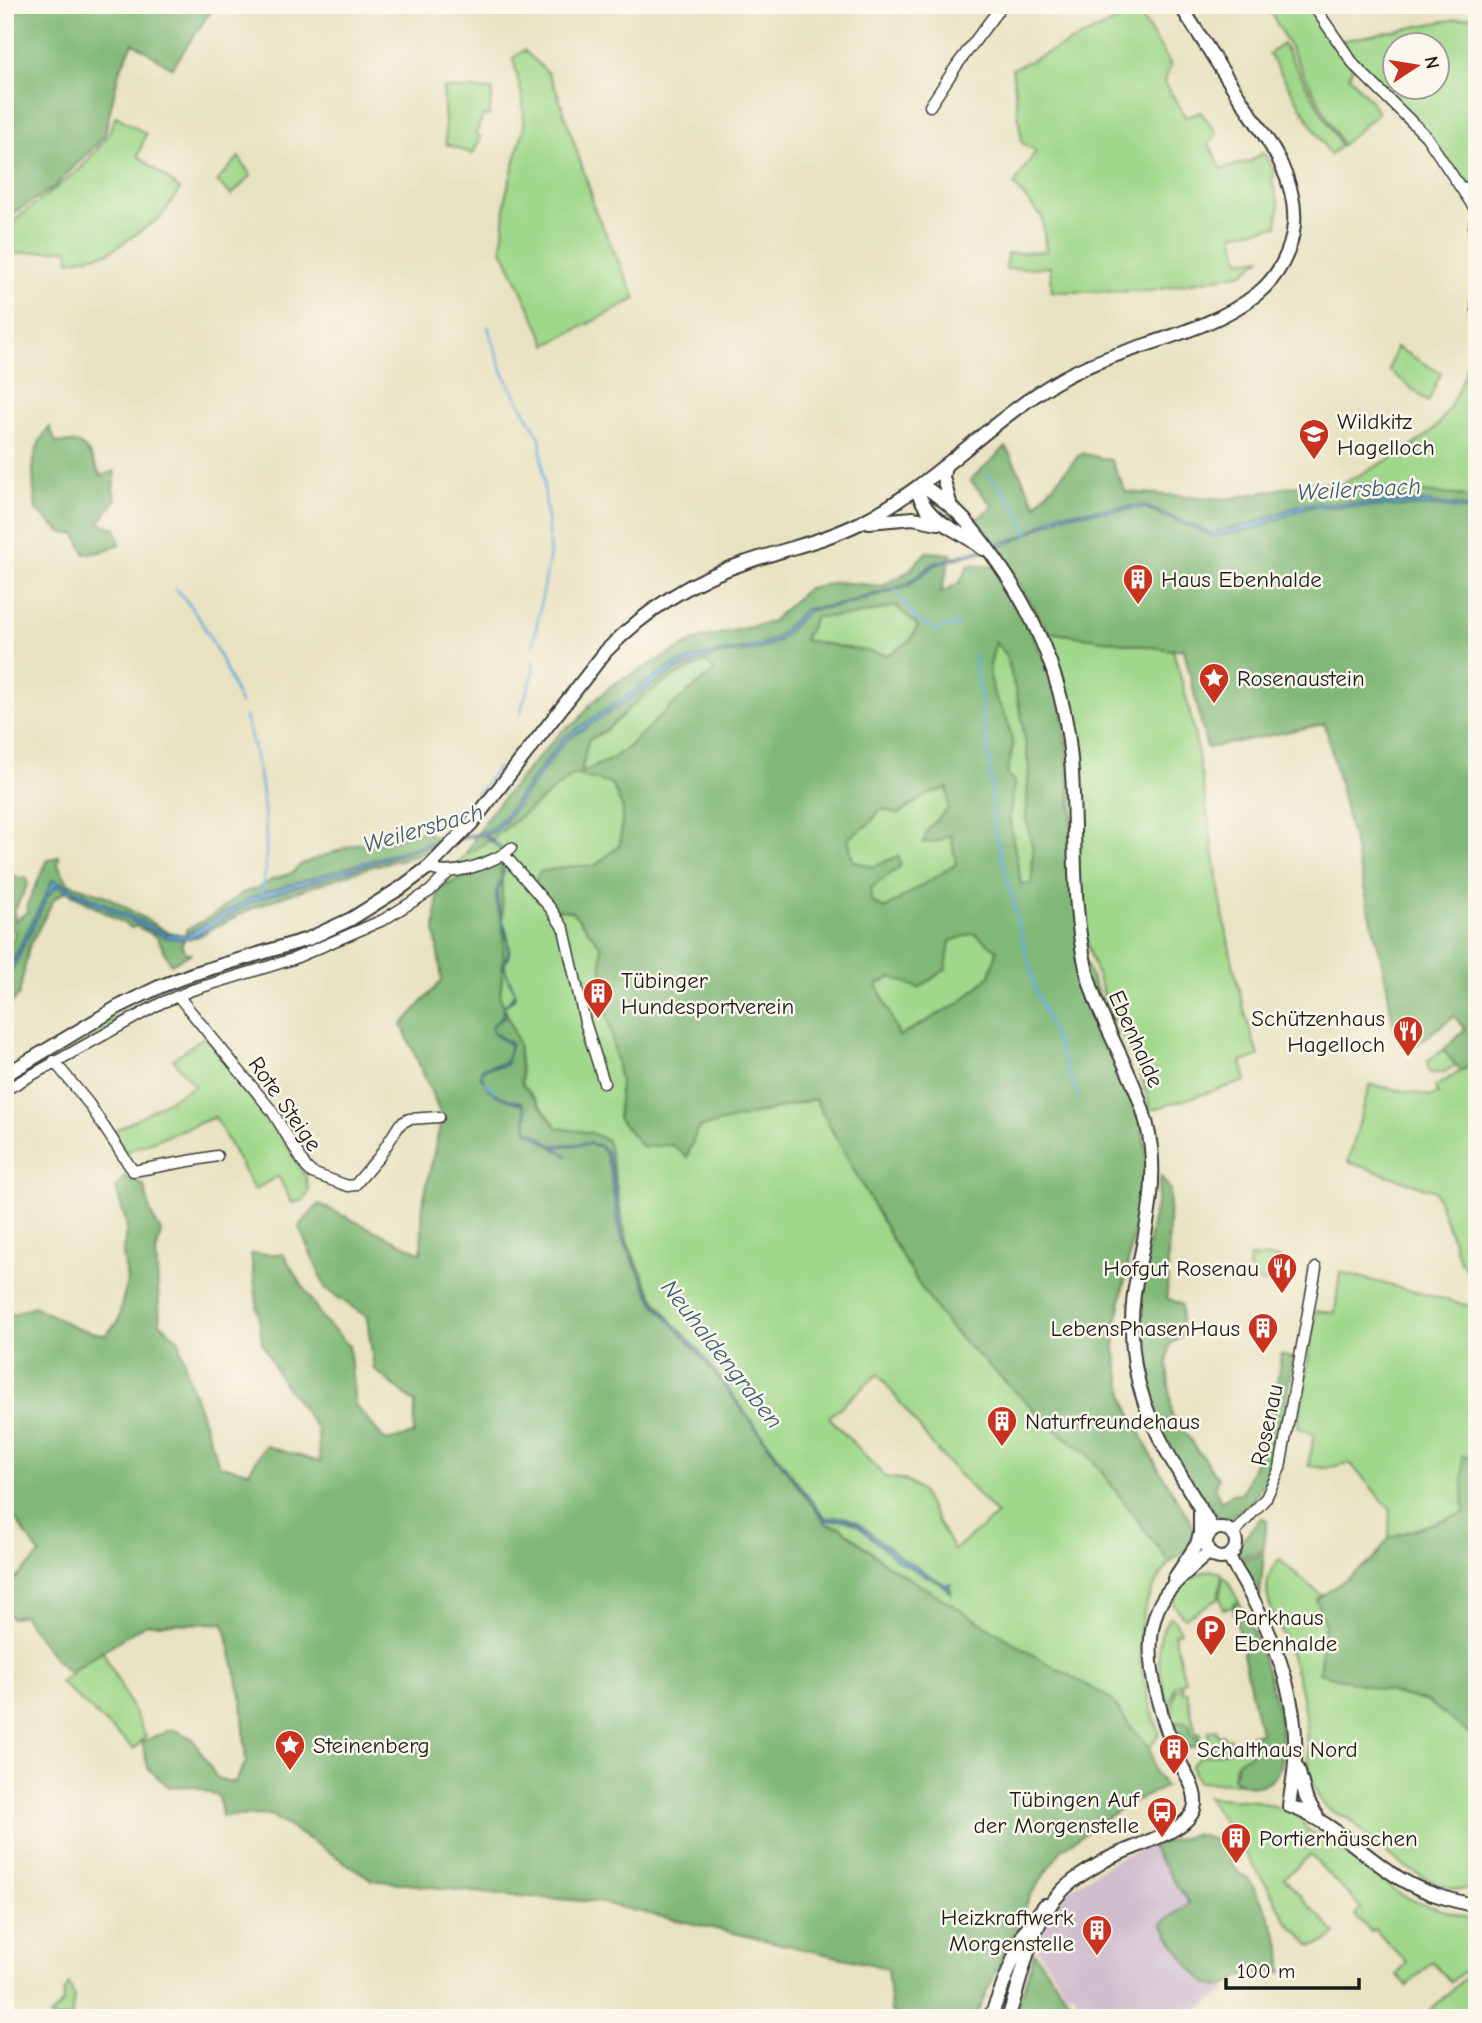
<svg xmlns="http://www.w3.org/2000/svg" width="1482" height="2023" font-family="'Comic Neue',sans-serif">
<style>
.industrial{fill:#d0bdcd}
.green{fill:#a0d88b;stroke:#5e7a54;stroke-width:2;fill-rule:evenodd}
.forest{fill:#80b877;stroke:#4e6a4a;stroke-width:2;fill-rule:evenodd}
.water{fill:#65acdc;stroke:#40647c;stroke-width:2}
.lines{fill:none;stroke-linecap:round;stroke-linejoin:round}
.stream{stroke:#65acdc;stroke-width:2.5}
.minor-casing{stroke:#3b3a35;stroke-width:13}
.tertiary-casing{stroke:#3b3a35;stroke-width:16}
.minor{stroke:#fff;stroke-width:10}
.tertiary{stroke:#fff;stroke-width:12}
.labels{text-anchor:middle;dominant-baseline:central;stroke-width:5;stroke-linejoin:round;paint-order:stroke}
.poi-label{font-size:23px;fill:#1c1c1c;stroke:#fbf7ec;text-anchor:start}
.street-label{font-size:23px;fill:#1c1c1c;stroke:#fbf7ec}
.water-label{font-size:24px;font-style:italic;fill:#3d5d72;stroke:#fbf7ec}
</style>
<rect width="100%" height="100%" fill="#fbf7ec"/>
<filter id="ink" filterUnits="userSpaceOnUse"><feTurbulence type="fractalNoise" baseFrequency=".0143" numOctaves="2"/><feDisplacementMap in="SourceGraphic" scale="14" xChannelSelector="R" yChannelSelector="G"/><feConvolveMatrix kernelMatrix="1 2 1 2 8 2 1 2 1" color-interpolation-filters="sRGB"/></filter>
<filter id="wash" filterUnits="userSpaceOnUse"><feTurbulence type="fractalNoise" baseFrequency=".00686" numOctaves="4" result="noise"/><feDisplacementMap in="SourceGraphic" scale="28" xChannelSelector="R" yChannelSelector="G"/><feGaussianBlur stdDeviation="1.57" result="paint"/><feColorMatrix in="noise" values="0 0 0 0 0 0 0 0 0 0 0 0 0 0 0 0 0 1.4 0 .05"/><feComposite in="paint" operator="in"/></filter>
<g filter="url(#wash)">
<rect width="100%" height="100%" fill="#e9e2c1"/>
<path class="industrial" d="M1147,1846L1151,1847L1190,1904L1162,1924L1202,1981L1215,1987L1224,1986L1227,1991L1185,2018H1090L1072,1992L1068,1995L1035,1946L1048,1918L1069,1890L1110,1863Z"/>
<path class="green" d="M1267,5H1309L1353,67L1349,76L1372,102L1378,113L1342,145Z
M1138,11L1171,65L1164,82L1186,117L1201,112L1217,134L1209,144L1222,169L1251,161L1263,152L1275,172L1272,183L1279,204L1277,226L1233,234L1240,261L1261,258L1243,273L1150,291L1052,292L1050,267L1006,269L1007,254L1046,251L1042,217L1014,185L1036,151L1022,143L1012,69Z
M1477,15V183L1470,185L1456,177L1340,41ZM1394,46H1436V88H1394Z
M1283,44L1341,146L1330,155L1269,54Z
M524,50L548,73L558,94L592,197L593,206L636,299L547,345L502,249L506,194L524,127L523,102L513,58Z
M443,88L493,90L489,116L483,115L476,134L481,137L473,154L446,144Z
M116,116L146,134L138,156L180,189L161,217L108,253L69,261L68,249L5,255V239L16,219L81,168L106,139Z
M239,157L251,176L231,195L217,181Z
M1477,335V497L1340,485C1369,469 1410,452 1434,429C1455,408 1467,364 1477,335Z
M1396,347L1441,373L1428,402L1389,370Z
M896,606L918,626L910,641L888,655L804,641L815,617L853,616Z
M1048,632L1173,650C1180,675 1188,701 1193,727C1214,836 1221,951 1259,1056L1241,1062L1246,1081L1151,1110L1138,1066L1108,1008L1088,947L1078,887L1066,699Z
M995,642L1007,657L1021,713L1029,768L1026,817L1033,850L1032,884H1021L1009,817L1015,782L1007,775L1013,745L1007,719L994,694L989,671Z
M706,662L715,670L668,709L627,748L612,759L581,774L588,740C613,729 616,719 635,703C658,684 678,673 706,662Z
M574,774L612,784L623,809L620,845L595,866H569L551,909L572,911L601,946L603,989L620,1082L619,1118L697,1128L815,1099L890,1236L920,1286L949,1327L1051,1426L1088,1454L1170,1563C1124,1619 1139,1670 1159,1733L1150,1748L1130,1726L1111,1699L1035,1656L886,1564L840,1527L826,1524L721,1382L656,1302L628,1244L616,1195L592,1133L558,1128L522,1084L518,1042L500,997L504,954L501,862L438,889L465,855L492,839ZM878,1374L938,1452L997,1515L954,1550L920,1490L905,1480L885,1477L829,1417Z
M948,787V809L929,828L924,843L938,841L951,834L956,864L884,909L871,901V888L900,866L899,857L873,867L853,862L848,838L869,824L881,809L899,814L927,795Z
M360,921L363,927L322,945L189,988L5,1087V1080L81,1035L162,992L186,982L309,945Z
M974,933L997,950L990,976L958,1004L899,1036L877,984L892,977L945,969L950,941Z
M205,1036L271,1117L306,1178L309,1191L304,1200L292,1203L278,1176L254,1190L215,1117L125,1152L113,1132L194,1086L173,1059Z
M1443,1050L1456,1065L1442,1073H1429L1427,1061Z
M1477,1061V1279L1460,1262L1435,1191L1348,1162L1370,1085L1431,1096L1438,1094L1435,1087Z
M1250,1257L1280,1258L1276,1285L1257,1281L1249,1267Z
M1340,1272L1477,1308V1457L1462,1456L1464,1513L1389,1538L1390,1509L1350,1463L1325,1468L1308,1466L1314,1435L1298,1427L1316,1311L1335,1313Z
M1279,1559L1322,1596L1316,1600L1325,1625L1319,1673L1428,1702L1477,1739V1888C1450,1899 1397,1863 1377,1846C1368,1839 1362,1830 1354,1823C1341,1812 1331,1817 1320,1799C1305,1773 1308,1745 1305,1716C1302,1690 1294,1662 1284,1638C1279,1626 1270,1612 1268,1598C1265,1582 1270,1572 1279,1559Z
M1210,1570L1222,1573L1218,1599L1184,1618L1173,1604C1176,1588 1194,1573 1210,1570Z
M1223,1577L1226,1578L1239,1602L1234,1604L1233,1607L1223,1609L1220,1596Z
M1170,1617L1174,1618L1180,1632L1174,1634L1185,1682L1175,1686L1169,1707C1161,1677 1150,1642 1170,1617Z
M103,1651L146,1736L134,1749L60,1682L99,1652Z
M1182,1686L1183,1692H1187L1196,1734L1201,1733L1199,1745L1188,1748C1170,1732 1170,1711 1176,1690Z
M1216,1730L1218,1736L1223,1735L1224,1739L1230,1738L1232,1743L1226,1748L1209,1751L1208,1731Z
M1248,1736L1251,1754L1235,1765L1233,1777L1238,1783L1198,1782L1191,1766C1199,1753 1214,1756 1227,1751C1235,1748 1240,1744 1249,1742Z
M1207,1797L1257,1801L1290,1811L1302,1820L1306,1829L1330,1842L1397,1893L1419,1903L1477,1921V1960L1451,1982L1432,1962L1407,1986L1397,1975L1407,1963L1374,1929L1371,1932L1355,1915L1361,1908L1310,1855L1284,1878L1336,1934C1329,1939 1320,1948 1310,1945L1286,1920L1270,1890Z
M1477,1967V2018H1421Z
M69,1984L74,1997L71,2018H50L63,2002L64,1993Z"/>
<path class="forest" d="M5,5H215L172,68L133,43L119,72L104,137L54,187L11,215L5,225Z
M50,427L56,443C88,439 87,451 101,476L115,471L113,489L116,499L99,523L115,528L120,544L101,552L85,554L76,535L61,532L36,510C33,479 27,452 50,427Z
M1006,447L1036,505L1081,453L1111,460L1126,492L1228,499L1314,482L1477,497V1061L1461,1071L1443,1050L1465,1030L1454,1016L1414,1047L1407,1039L1401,1044L1393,1024L1386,980L1325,724L1207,748L1184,649L1173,650L1048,632L1004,558L972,523L993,506L970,480Z
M926,552L951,554L941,593L960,582L969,564L1002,567L1062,699L1083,957L1134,1082L1152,1185L1141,1196L1116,1325L1115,1349L1119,1372L1126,1403L1154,1461L1194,1527L1189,1548L1170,1563L1088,1454L1051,1426L949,1327L920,1286L890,1236L815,1099L698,1128L687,1157L672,1145L642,1147L618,1118L620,1082L603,989L601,946L572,911L551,909L532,887L540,872L569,866H595L620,845L623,809L612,784L574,774L492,839L465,855L488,816L534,762L563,730L577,722L590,705L612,685L698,639L771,622L808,588L837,582L882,586L909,571ZM896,606L918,626L910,641L888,655L804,640L815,617L853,616ZM995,642L1007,657L1021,713L1029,768L1026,817L1033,850L1032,884H1021L1009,817L1015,782L1007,775L1013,745L1007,719L994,694L989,671ZM706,662L715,671L668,709L627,748L612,759L581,773L588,740C612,729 616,719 635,703C659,684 678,673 706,662ZM948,788V809L929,828L923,843L938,841L951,835L956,864L884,909L871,901V888L901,866L898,856L873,867L853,861L848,838L869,824L881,809L898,814L927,795ZM974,933L997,950L990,976L958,1004L899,1036L877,984L892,977L919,988L946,969L950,941Z
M424,830L440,841L427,853L370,867L278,898L253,908L197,937L190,939L186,934V930L210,917L243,893L261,887L271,880L292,873L301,864L359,843H381Z
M59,856L58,865L68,883L106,896L166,931L178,934L184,941L181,945L186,953H192L171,964L157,937L136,926L132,928L66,891L54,899L29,947L19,995L5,1010V986L9,983C0,968 8,948 15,934L5,921V903L12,874L20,879L25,877L28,884L14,911L15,921L28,911L27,905L47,861Z
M501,861L504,954L500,997L518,1042L522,1084L558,1128L592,1133L607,1140C619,1181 617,1219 634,1260C654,1307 690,1342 721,1382C757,1428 790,1477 826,1524L840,1527L886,1564L1035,1656L1111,1699L1130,1726L1150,1748L1154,1770L1165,1787L1124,1806L1062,1849L1030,1896L975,2018H902L891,2012L887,1968L597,1902L492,1894L373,1880L270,1815L222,1816L219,1797L194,1786L169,1787L148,1768L142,1742L172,1729L192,1738L217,1778L234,1783L246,1762L242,1700L224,1623L146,1624L68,1672L46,1648L23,1615L11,1618L5,1612V1572L15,1579L40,1555L14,1517L5,1435V1317L34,1306L76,1328L105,1335L118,1322L127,1280L123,1253L127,1226L116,1188L125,1176L144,1186L151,1214L161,1232L156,1253L160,1323L179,1340L190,1383L219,1465L249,1472L265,1446L320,1462L317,1429L280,1378L262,1342L251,1254H283L323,1319L349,1346L355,1405L386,1441L414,1434L415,1403L374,1369L367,1317L326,1289L299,1227L319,1204L421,1253L423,1202L442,1117L402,1025L442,980L435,931L438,889Z
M1161,1177L1170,1189L1167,1298L1182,1305L1181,1338L1170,1344L1167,1364L1172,1415L1218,1478L1215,1487L1221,1502L1232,1494L1242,1493C1262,1450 1276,1401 1281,1354L1294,1358C1285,1405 1280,1505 1223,1519C1202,1508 1193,1484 1181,1465C1171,1447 1158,1428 1151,1408C1124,1333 1148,1253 1161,1177Z
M1462,1456L1477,1457V1739L1428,1702L1319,1673L1325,1625L1316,1600L1374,1559L1389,1538L1464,1513Z
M1262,1517L1267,1520L1263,1552L1238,1557L1239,1543Z
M1263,1555C1264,1570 1260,1583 1260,1598L1239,1560Z
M1239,1602C1255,1630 1312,1774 1262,1785C1252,1787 1240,1785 1233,1777L1238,1761L1251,1754L1249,1736L1260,1733L1233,1607V1604Z
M1182,1721L1189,1725L1192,1737L1200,1739L1199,1745L1188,1748L1180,1741L1183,1736L1179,1731L1176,1732V1722Z
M1194,1834L1216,1840L1228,1852L1232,1864L1239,1873L1249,1880L1266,1909L1281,1946L1282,1972C1269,1973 1255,1972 1243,1976C1236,1978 1230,1985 1223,1986C1200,1993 1175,1942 1163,1926L1162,1924L1189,1903L1151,1847Z
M1034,1952L1072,2005L1054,2018H1012L1022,1994Z"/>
<path class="water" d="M1426,502L1477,508V511L1435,506L1307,507L1257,528L1213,537L1145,508L1065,515L1010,543L935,565L908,586L845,605L808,611L777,642L765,647L751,651L717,655L675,670L565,741L505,821L495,831L485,834C491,840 505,849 506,858C508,870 497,884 497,895C497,914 512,934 509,954C509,957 506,960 505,964C503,975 520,990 513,1000C511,1002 507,1004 504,1006V1017L495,1023L491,1028L494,1033L510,1043C513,1048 507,1055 507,1062L505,1065L484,1069L481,1074C486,1093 506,1100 522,1102L527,1113V1130L537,1134L551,1145L590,1143L601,1146L607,1152L613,1173L622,1232L632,1260L656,1304L699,1350L806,1494L826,1518L844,1517L857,1522L899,1556L944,1584H951L949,1587L952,1591L948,1588L952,1594L946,1587L897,1560L856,1524L845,1520L826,1521L698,1351L655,1305L619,1232L610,1170L605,1154L600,1147L590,1144L555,1147L568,1156C553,1148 540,1140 527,1131L525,1109L522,1104C504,1100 486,1094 480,1074L483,1068L506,1062L511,1045L494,1034L491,1028L503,1015L504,1006C525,986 507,990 505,968C504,960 509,955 508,947C507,932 495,907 496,894C497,883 509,869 505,857C503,849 489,839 481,835L424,847L267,896L252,902L191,938L179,939L167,938L57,885L48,896L5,984V976L53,880L64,884L167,934H188L250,898L265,892L425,844L476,834L491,829L503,818L563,738L672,666L704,655L749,648L773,640L805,609L842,604L907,584L934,563L1023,536L1060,513L1143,505L1211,533L1255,523L1302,504Z"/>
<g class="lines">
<path class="stream" d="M488,327L503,373L540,438L550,554L533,645
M987,474C1006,492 1020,509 1028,535
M175,589C201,611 228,672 240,704
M894,589L917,620L937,631L945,627L958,625
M974,655L990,764L993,823L1036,991L1078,1096
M521,713C523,696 536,678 533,661
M245,717C260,765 274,847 261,895
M438,843L498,768
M484,1082L495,1092"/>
</g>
</g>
<g filter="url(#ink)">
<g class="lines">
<g class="minor-casing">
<path id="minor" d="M1313,5L1355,66L1426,136L1475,209
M930,106L957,65L1002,5
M1461,188L1477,187
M1477,204L1474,229L1477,310
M503,856L508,859L551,909L564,929L585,1022L604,1083
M428,867C446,880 497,862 511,848
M178,996L272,1111L306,1167L312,1173L348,1186L355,1185L379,1157L400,1124L409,1119L439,1117
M54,1061L89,1104L133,1171L217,1156
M5,1090L161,1003L192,990L293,959L383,920L430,891L449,872
M1233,1534L1266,1498L1280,1468L1316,1268"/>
</g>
<g class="tertiary-casing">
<path id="tertiary" d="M945,466L943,477L950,503
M922,485C958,509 971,525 996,560C1039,621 1065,685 1071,759C1077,829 1070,899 1086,968C1100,1031 1144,1083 1151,1148C1157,1198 1141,1246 1134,1294C1121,1395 1166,1448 1213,1530
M916,488C930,527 955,525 983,549
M869,522L913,518L938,523
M5,1075L118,1007L159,987L192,974L308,939L351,919L402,887L430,866L471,824L606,651C646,610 693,579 747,562C785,549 824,541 860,523C935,485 990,419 1063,378C1122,345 1205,336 1257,294C1278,277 1292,251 1294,224C1298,175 1261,131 1236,92C1217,63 1199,34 1180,5
M1206 1543a15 15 0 1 1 30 0a15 15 0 1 1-30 0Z
M1228,1556C1265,1615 1299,1687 1295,1758C1295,1774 1291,1790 1289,1806C1327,1819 1358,1850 1390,1872C1416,1891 1446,1899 1477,1906
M1174,1579L1197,1544L1200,1534V1507
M1298,1769L1306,1798L1319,1820
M990,2018L1024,1932L1045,1905
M1008,2018C1023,1977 1029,1924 1061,1892C1073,1879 1089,1870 1104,1861C1126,1847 1186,1834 1194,1809C1199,1792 1186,1776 1179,1760C1159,1714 1135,1643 1164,1597C1175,1580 1194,1566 1209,1552"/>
</g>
<use href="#minor" class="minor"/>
<use href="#tertiary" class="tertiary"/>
</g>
</g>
<defs>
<g id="school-pin" transform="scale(1.575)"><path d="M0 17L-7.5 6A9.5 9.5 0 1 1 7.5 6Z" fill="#c8321e" stroke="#fbf7ec"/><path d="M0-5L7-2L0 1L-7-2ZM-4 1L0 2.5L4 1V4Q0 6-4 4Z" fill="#fff"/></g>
<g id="building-pin" transform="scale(1.575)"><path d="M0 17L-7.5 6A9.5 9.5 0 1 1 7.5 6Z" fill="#c8321e" stroke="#fbf7ec"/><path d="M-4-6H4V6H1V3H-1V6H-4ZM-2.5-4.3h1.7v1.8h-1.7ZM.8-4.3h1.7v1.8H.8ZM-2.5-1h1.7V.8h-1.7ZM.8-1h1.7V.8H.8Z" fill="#fff"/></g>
<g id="sight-pin" transform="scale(1.575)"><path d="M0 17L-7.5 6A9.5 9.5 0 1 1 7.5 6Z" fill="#c8321e" stroke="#fbf7ec"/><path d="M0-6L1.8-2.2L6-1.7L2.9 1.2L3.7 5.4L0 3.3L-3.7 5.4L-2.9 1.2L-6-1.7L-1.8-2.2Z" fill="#fff"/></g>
<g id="restaurant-pin" transform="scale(1.575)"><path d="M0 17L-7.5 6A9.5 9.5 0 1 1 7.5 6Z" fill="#c8321e" stroke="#fbf7ec"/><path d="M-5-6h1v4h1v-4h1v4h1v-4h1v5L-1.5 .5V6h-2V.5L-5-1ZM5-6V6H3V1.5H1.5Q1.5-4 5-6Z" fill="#fff"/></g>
<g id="parking-pin" transform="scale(1.575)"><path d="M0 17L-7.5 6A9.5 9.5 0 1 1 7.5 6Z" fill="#c8321e" stroke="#fbf7ec"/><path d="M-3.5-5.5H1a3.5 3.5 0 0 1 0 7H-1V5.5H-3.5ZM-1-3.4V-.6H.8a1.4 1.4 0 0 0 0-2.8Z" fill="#fff"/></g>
<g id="bus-pin" transform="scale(1.575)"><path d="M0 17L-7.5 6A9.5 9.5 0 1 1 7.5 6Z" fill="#c8321e" stroke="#fbf7ec"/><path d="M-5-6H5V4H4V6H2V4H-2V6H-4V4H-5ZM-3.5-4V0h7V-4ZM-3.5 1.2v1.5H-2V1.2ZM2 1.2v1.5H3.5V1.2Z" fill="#fff"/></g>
</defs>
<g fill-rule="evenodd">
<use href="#school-pin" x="1314" y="434"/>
<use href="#building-pin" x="1138" y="579"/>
<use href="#sight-pin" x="1214" y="678"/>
<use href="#building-pin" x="598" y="993"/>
<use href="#restaurant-pin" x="1408" y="1031"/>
<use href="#restaurant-pin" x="1282" y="1268"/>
<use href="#building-pin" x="1263" y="1328"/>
<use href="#building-pin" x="1002" y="1421"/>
<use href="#parking-pin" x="1211" y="1630"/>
<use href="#sight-pin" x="290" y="1745"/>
<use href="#building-pin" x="1174" y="1749"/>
<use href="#bus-pin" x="1162" y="1812"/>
<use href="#building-pin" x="1236" y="1838"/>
<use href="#building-pin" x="1097" y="1930"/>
</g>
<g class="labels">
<g class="poi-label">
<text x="1337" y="421">Wildkitz<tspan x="1337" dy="26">Hagelloch</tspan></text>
<text x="1161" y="579">Haus Ebenhalde</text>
<text x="1237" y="678">Rosenaustein</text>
<text x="621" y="980">Tübinger<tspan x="621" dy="26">Hundesportverein</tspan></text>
<text x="1385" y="1018" text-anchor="end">Schützenhaus<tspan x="1385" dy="26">Hagelloch</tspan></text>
<text x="1259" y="1268" text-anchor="end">Hofgut Rosenau</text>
<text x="1240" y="1328" text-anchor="end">LebensPhasenHaus</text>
<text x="1025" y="1421">Naturfreundehaus</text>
<text x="1234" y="1617">Parkhaus<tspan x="1234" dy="26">Ebenhalde</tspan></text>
<text x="313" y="1745">Steinenberg</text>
<text x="1197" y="1749">Schalthaus Nord</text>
<text x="1139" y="1799" text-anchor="end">Tübingen Auf<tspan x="1139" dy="26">der Morgenstelle</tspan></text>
<text x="1259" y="1838">Portierhäuschen</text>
<text x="1074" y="1917" text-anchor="end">Heizkraftwerk<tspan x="1074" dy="26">Morgenstelle</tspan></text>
</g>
<g class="street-label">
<text transform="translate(1136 1039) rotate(66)">Ebenhalde</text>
<text transform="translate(285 1104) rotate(55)">Rote Steige</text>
<text transform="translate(1267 1425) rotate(-78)">Rosenau</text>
</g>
<g class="water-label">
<text transform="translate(1359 489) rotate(-3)">Weilersbach</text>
<text transform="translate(423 828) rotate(-16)">Weilersbach</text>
<text transform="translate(722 1354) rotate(52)">Neuhaldengraben</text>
</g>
</g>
<rect width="1482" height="2023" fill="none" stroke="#fbf7ec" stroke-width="28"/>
<g transform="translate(1416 66) rotate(78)"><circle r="33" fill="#fbf7ec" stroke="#a29f99" stroke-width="2"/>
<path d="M0-5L12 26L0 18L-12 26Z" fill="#c8321e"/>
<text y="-10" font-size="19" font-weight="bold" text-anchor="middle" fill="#1c1c1c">N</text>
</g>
<path d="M1226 1978v10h133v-10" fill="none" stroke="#1c1c1c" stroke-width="3.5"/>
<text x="1237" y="1978" font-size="21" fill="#1c1c1c" stroke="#fbf7ec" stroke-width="5" paint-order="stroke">100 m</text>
</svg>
